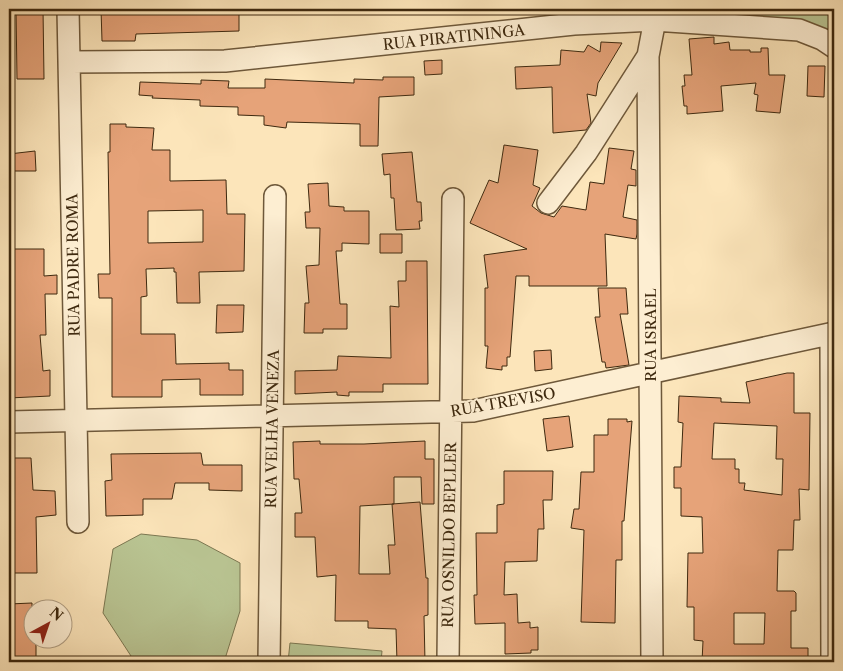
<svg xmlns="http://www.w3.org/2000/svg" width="843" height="671" font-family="'Libre Caslon Text',serif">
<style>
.green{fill:#bac694;stroke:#7c7852}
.building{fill:#e6a379;stroke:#3e290f;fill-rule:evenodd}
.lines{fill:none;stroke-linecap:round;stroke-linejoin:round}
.minor-casing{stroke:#6e583a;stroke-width:24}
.minor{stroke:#fdeed2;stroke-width:21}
.labels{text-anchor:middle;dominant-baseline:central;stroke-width:4;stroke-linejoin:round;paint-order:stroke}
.street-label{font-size:15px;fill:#3e290f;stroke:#fdeed2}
</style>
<rect width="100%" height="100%" fill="#fce5ba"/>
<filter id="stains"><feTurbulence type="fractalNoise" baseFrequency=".004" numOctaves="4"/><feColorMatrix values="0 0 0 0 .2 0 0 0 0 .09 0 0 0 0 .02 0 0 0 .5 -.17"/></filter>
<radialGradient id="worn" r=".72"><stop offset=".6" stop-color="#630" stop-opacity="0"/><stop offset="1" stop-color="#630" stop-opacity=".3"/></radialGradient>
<path class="green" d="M697,9H834V43L693,20Z
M141,534L197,540L240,563V611L224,662H137L131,656L103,613L113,549Z
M290,643L382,651L381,662H288Z"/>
<path class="building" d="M16,9H43L44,79H17Z
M101,9H239V31L136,34L135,41H102Z
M714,37V44L729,42L730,50H750V52H761V48H768L769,75H785L780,113L756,111L758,95L754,94L756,83L721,86L723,111L687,114V106H684L682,86H685L684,75H692L689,39Z
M601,42L622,43L598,83L596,96L587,94L591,123L586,130L553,133L552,87L516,89L515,67L560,65L561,50L584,52L588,45L600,52Z
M442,60V74L425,75L424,61Z
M808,66H825L824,97L807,96Z
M383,77H414V95L379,97L378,146H360V124L287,122L286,128L264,125V116L238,115V107L200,106V100L152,98L153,96L139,95L140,82L201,84V80L229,81L228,88H265V79L354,83V79L383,80Z
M110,124H126V127L154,128L152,150H170V181L226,180L227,214H245L244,271L199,272L200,303H177L176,272H174V268L146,269L147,296L141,297V334H175L176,364L229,363V370H243V395H200V379L162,380V397H112V298H99L98,274H110L108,152H110ZM203,210V242L148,243V211Z
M504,145L538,150L533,185L540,188L532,206L541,213L554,217L562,206L586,210L590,182L604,184L609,148L634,151L631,169L636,170V186L628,185L623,217L637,220V234L636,239L605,234L607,286H529V276H516L510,357H507V366H502V370L486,368L488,346H485V288H488L484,255L527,249L470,223L489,180L498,183Z
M35,151L36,171H9V154Z
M412,152L417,202H421L422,221H419L420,229L396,230L394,198H391L390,174L384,175L382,154Z
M328,183L329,206L344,207V211H369V244L342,243V251H336L340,304H347V329H323V333H304L305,303H309L306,266L319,265L320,228H306L305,212H310L308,184Z
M380,234H402V253H380Z
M14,249H44V276L57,275V294H45L46,335H40L43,371L50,370V396L9,398V276H14Z
M406,261H427L428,384H383V392H349V396L337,395V392L295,394V371L337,370L338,356L391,358L390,306L399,307L398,281H406Z
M598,288H626L628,314H620L629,365L606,368L605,362H602L595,317H600Z
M217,305H244L243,332L216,333Z
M551,350L552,369L535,371L534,351Z
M787,373H794V413H810L809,490L799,489L800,520H794L793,550H778L777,591H794L796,593V611H791V648H808V662H702L703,641L694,640V607H687L688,553H703L702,517L681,516V488H674V467H681L683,423L678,422L679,396L721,398V402L750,403L746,382ZM714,423L777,426L776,459H783L782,495L744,490L745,483H739V469H735V459H712ZM734,613H765L764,644H734Z
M569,416L573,447L547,451L543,419Z
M608,419H627V422L632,421L624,521H622V560H616L615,623L581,622L584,530L571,528L574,509H579L581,472H594V435H608Z
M320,441V444H364L425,441V459H434V504H422L421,477H394V504L360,506L359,574H390L388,545H395L392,504L420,502L426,578H428V615L424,616L425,662H397L396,629L368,628V621H335L336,575L317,577L315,537H295V513H302L299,479H294L293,442Z
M201,453L203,465H242V491L209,490V483H175L172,499H143V515L106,516L105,481L112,480L111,454Z
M9,458H31L33,490L55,491L56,515L36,517L37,573H9Z
M504,471H553L552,500H543L544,529H538L537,561L505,562L504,595L517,594L518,623L530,622V628L538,627V650H531V653L505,654V623L475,624L474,595H477L476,533H497V505L504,504Z
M32,603V638H36V660H9V604Z"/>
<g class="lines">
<g class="minor-casing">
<path id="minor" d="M68,9L78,522
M69,62L225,61L574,24L654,20L799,30L822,39L834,47
M548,203L586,153L648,56
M831,334L832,662
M9,422L473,411L834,333
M269,662L275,196
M448,662L453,199
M652,662L648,56L657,9"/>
</g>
<use href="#minor" class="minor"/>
</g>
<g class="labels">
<g class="street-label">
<text transform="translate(454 37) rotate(-6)">RUA PIRATININGA</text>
<text transform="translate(73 265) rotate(-91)">RUA PADRE ROMA</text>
<text transform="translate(650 335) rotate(-90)">RUA ISRAEL</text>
<text transform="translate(503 402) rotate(-10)">RUA TREVISO</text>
<text transform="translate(272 429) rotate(-89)">RUA VELHA VENEZA</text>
<text transform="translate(449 535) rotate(-89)">RUA OSNILDO BEPLLER</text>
</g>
</g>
<rect width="843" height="671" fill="none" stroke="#fce5ba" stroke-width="30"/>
<rect x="10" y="10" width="823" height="651" fill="none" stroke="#3e290f" stroke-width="2.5"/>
<rect x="15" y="15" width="813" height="641" fill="none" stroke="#3e290f"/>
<g transform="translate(48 624) rotate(40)"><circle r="24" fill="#fdeed2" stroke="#b19f84"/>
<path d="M0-4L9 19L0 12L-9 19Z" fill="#8f2418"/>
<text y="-8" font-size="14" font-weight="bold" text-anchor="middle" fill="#3e290f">N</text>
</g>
<rect width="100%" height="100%" filter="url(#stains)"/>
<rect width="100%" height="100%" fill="url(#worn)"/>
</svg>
